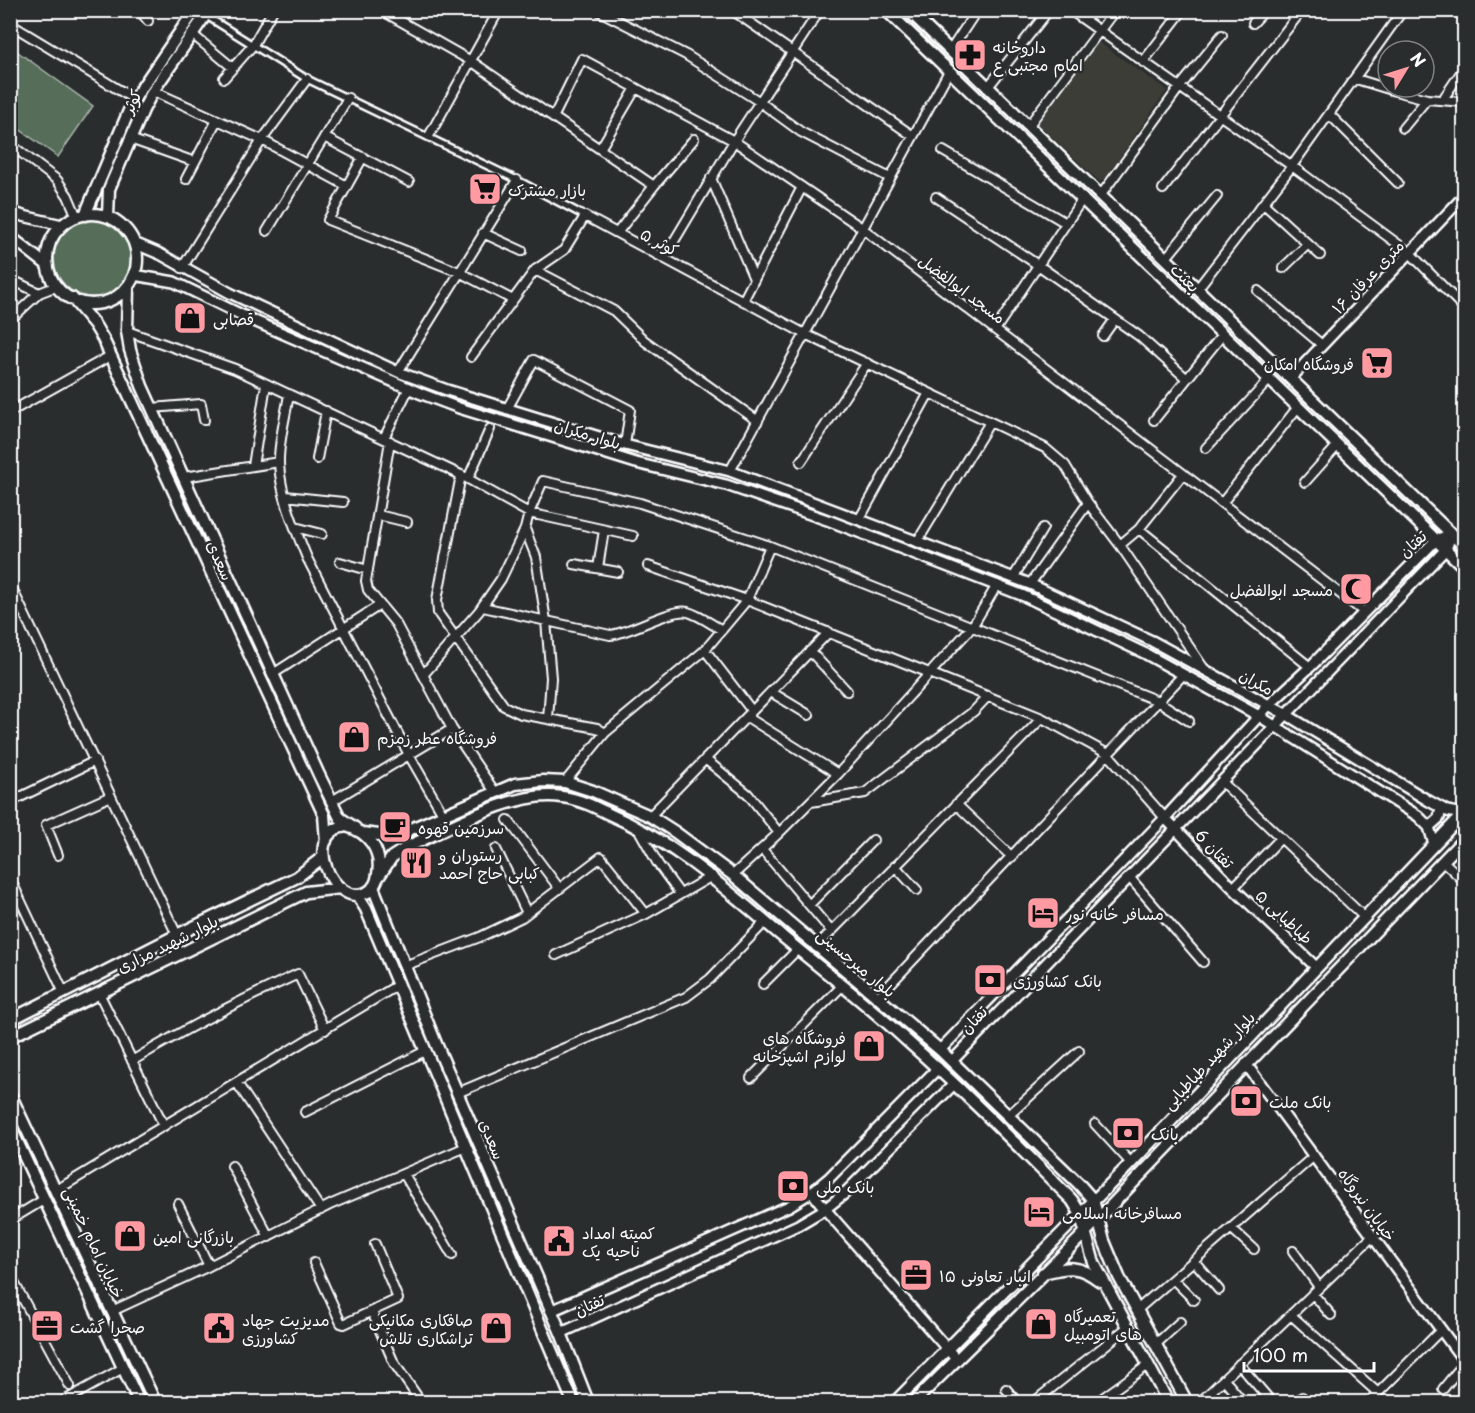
<svg xmlns="http://www.w3.org/2000/svg" width="1475" height="1413" font-family="'Playpen Sans','Playpen Sans Arabic',sans-serif">
<style>
.built{fill:#3c3c38}
.green{fill:#576d5a;stroke:#abb6ac;stroke-width:1.5}
.lines{fill:none;stroke-linecap:round;stroke-linejoin:round}
.pedestrian-casing{stroke:#fff;stroke-width:10}
.minor-casing{stroke:#fff;stroke-width:12}
.tertiary-casing{stroke:#fff;stroke-width:14}
.secondary-casing{stroke:#fff;stroke-width:15}
.pedestrian{stroke:#2a2d2e;stroke-width:5}
.minor{stroke:#2a2d2e;stroke-width:8}
.tertiary{stroke:#2a2d2e;stroke-width:9}
.secondary{stroke:#2a2d2e;stroke-width:10}
.labels{text-anchor:middle;dominant-baseline:central;stroke-width:5;stroke-linejoin:round;paint-order:stroke}
.poi-label{font-size:16px;fill:#fff;stroke:#2a2d2e;text-anchor:start}
.street-label{font-size:16px;fill:#fff;stroke:#2a2d2e}
</style>
<rect width="100%" height="100%" fill="#2a2d2e"/>
<filter id="ink" filterUnits="userSpaceOnUse"><feTurbulence type="fractalNoise" baseFrequency=".0167" numOctaves="2"/><feDisplacementMap in="SourceGraphic" scale="12" xChannelSelector="R" yChannelSelector="G"/><feConvolveMatrix kernelMatrix="1 2 1 2 8 2 1 2 1" color-interpolation-filters="sRGB"/></filter>
<g filter="url(#ink)">
<path class="built" d="M1098,42L1167,90L1104,180L1099,181L1038,124Z"/>
<path class="green" d="M11,47L93,106L58,157L11,123Z
M54 258a39 39 0 1 1 78 0a39 39 0 1 1-78 0Z"/>
<g class="lines">
<g class="pedestrian-casing">
<path id="pedestrian" d="M205,15L307,79L517,180L585,216"/>
</g>
<g class="minor-casing">
<path id="minor" d="M139,10L148,21
M381,10L471,61L654,186
M597,10L686,55L760,102L801,132L890,178
M732,10L913,136
M1070,10L1292,166L1410,253L1464,308
M1253,23L1265,10
M10,24L134,99
M192,34L233,68
M950,51L977,10
M1143,62L1183,10
M224,78L253,45L273,10
M1356,79L1395,91L1427,99L1464,102
M988,87L1049,10
M153,91L262,140L347,186
M1443,99L1464,68
M1329,114L1398,183
M553,118L582,59L734,141L862,228L1364,612
M1029,125L1115,10
M1403,128L1427,99
M429,136L499,10
M324,137L409,182
M130,139L195,162
M10,144L57,180L68,196L77,217
M600,149L636,88
M943,151L1066,223
M363,157L328,220L459,272L513,300
M711,178L754,279
M186,179L217,120
M1163,189L1302,10
M1101,195L1179,88L1222,35
M936,197L1038,265L1139,336L1187,379
M1264,204L1320,255
M267,231L348,98
M483,233L522,251
M617,233L654,186L694,139
M664,258L734,141L820,10
M1166,258L1217,196
M182,268L262,140L307,79
M1283,268L1308,244
M535,270L614,311L645,341L758,421
M10,279L39,293
M1198,288L1292,166L1403,10
M1258,291L1322,345
M743,301L802,187
M10,320L39,293L57,286
M995,330L1083,198
M127,331L235,369L461,475L529,513L633,536
M1103,336L1115,319
M471,357L535,270L564,250L585,216L805,334L1045,448L1065,465L1088,503L1120,545L1205,670
M398,372L517,180
M289,394C286,415 278,443 279,464C281,497 295,528 307,558L409,755L443,814
M152,408L201,404L204,420
M507,409L534,360L630,410L625,445
M10,412L110,356
M1154,420L1223,334
M384,438L409,388
M390,441L366,581L368,590L396,624L452,729L495,792
M1206,448L1270,379
M317,459L326,411
M801,462L867,363
M253,466L266,384
M730,471L949,71
M461,475L437,600L438,613L504,706L521,714L597,728L605,733
M184,477L279,462
M468,479L490,429
M1305,482L1338,445
M285,496L343,502
M1222,503L1298,407
M378,515L407,522
M859,520L929,393
M295,527L322,534
M525,529L536,557L546,621L551,678L548,719
M1139,529L1310,667
M917,542L990,422
M1120,545L1139,529L1183,474
M340,562L368,570
M574,564L618,572
M648,566L747,600L1042,718L1108,754L1165,818
M598,568L604,530
M1013,578L1043,528
M10,584L177,935
M1030,584L1088,503
M483,607L610,635C630,633 671,608 688,612C699,615 711,624 722,630
M705,650L752,711
M810,651L847,691
M273,674L380,605
M423,675L479,611L501,579L525,529L529,513L543,481L640,503L770,546L1158,701L1189,721
M771,692L809,715
M747,717L838,774
M705,759L748,794L779,833
M565,782L605,733L705,650L747,600L770,546
M1222,782L1364,917
M332,801L452,729
M10,802L95,761
M811,802L865,793L974,711L988,696
M956,804L1012,857
M650,816L829,632
M508,820L559,888
M639,830L658,864L680,894
M496,849L527,913
M762,849L831,931
M58,855L46,825L111,796
M1443,861L1464,881
M895,866L917,890
M733,875L779,833L838,774L972,627L997,585
M10,878L64,993
M1130,878L1203,962
M1233,888L1281,838
M809,905L873,840
M816,947L1042,718
M556,955L646,914L712,876
M404,966L480,937L522,917L601,857L646,914
M763,984L798,949
M99,993L164,1126
M877,998L1183,675
M132,1061C186,1028 241,1000 298,974L325,1030
M751,1078L842,986
M237,1083L321,1210
M457,1093L686,997L710,979L765,922
M305,1112L425,1051
M1008,1116L1079,1051
M1095,1124L1131,1163
M232,1166L269,1237
M404,1174L452,1255
M55,1191L398,985
M178,1204L209,1266
M10,1220L45,1199
M1231,1228L1254,1249
M1293,1251L1319,1287
M1194,1261L1219,1290
M314,1263L341,1323L344,1324L398,1299L375,1244
M10,1275L70,1386
M1173,1279L1194,1300
M1313,1294L1331,1315
M1137,1310L1314,1156
M112,1311L209,1266L332,1204L466,1147
M372,1312L394,1363L421,1402
M1291,1315L1378,1393
M1156,1344L1180,1322
M1239,1364L1269,1399
M1224,1379L1243,1402
M1006,1389L1017,1402
M1443,1389L1464,1363
M1302,1397L1307,1402
M62,1402L123,1368
M1034,1402L1128,1327
M1097,1402L1148,1365
M1200,1402L1373,1236
M1369,1402L1441,1330"/>
</g>
<g class="tertiary-casing">
<path id="tertiary" d="M10,211L23,216L62,225
M10,236L48,266
M134,243L160,254L230,293L398,372L447,390L625,445L730,471L1030,584L1152,641L1205,670L1287,715L1429,801L1447,811L1463,814
M134,275L174,282L252,320L422,394L459,408L636,463L726,485L830,521L1024,596L1146,654L1259,716L1418,816L1429,827L1434,844
M1291,378L1464,196
M1165,818L1233,888L1316,967
M1429,827L1439,818L1441,808
M940,1050L1165,818L1269,705L1310,667L1436,540L1452,533
M952,1061L1446,549L1452,533
M1246,1064L1464,1361
M812,1192L825,1209L956,1359
M551,1311L789,1206L812,1192L829,1178L938,1068
M561,1333L798,1225L825,1209L844,1194L954,1084"/>
</g>
<g class="secondary-casing">
<path id="secondary" d="M886,10L1464,567
M908,10L1464,546
M47 259a45 45 0 1 1 90 0a45 45 0 1 1-90 0Z
M85,215L134,99L195,10
M108,217L109,189L143,110L153,91L209,10
M128,287L127,331L130,350L142,386L319,775L340,818L355,828
M72,298L94,324L103,339L324,815L326,841
M346,826C369,832 382,851 378,874C377,882 373,890 366,893C333,908 300,833 346,826Z
M362,833L388,836L404,832L515,784L543,781L565,782L593,791L650,816L675,832L733,875L940,1050L1079,1184L1093,1200L1104,1241L1119,1277L1187,1402
M377,879L392,857L409,846C451,827 517,789 562,797C579,799 595,807 609,814C676,843 728,891 783,937C824,971 866,1003 905,1039C963,1090 1017,1145 1072,1200L1080,1213L1094,1263L1168,1402
M373,887L437,1046L561,1333L588,1402
M357,895L366,909L573,1402
M10,1020L177,935L297,877L323,857
M10,1037L306,892L341,888
M10,1094L155,1402
M10,1126L139,1402
M1043,1273C1068,1267 1079,1264 1100,1281
M895,1402L1131,1163L1464,813
M914,1402L1079,1239L1464,839"/>
</g>
<use href="#pedestrian" class="pedestrian"/>
<use href="#minor" class="minor"/>
<use href="#tertiary" class="tertiary"/>
<use href="#secondary" class="secondary"/>
</g>
</g>
<defs>
<g id="pharmacy-square" transform="scale(1.725)"><rect x="-9" y="-9" width="18" height="18" rx="4" fill="#ff9aa2" stroke="#2a2d2e"/><path d="M-2-6h4v4h4v4h-4v4h-4v-4h-4v-4h4Z" fill="#111"/></g>
<g id="supermarket-square" transform="scale(1.725)"><rect x="-9" y="-9" width="18" height="18" rx="4" fill="#ff9aa2" stroke="#2a2d2e"/><path d="M-6-5.5h2.5l.6 2H6L4.5 2H-2.5L-4.4-4H-6ZM-1.5 3.2a1.3 1.3 0 1 0 .1 0ZM3 3.2a1.3 1.3 0 1 0 .1 0Z" fill="#111"/></g>
<g id="shop-square" transform="scale(1.725)"><rect x="-9" y="-9" width="18" height="18" rx="4" fill="#ff9aa2" stroke="#2a2d2e"/><path d="M-5-2.5h2.3a2.7 3.5 0 0 1 5.4 0H5L5.5 6h-11ZM-1.5-2.5h3a1.5 2.3 0 0 0-3 0Z" fill="#111"/></g>
<g id="mosque-square" transform="scale(1.725)"><rect x="-9" y="-9" width="18" height="18" rx="4" fill="#ff9aa2" stroke="#2a2d2e"/><path d="M3.5-4.9A6 6 0 1 0 3.5 4.9A5 5 0 1 1 3.5-4.9Z" fill="#111"/></g>
<g id="cafe-square" transform="scale(1.725)"><rect x="-9" y="-9" width="18" height="18" rx="4" fill="#ff9aa2" stroke="#2a2d2e"/><path d="M-5.5-4.5H6V0H3Q3 3.5 0 3.5H-2.5Q-5.5 3.5-5.5 0ZM3-3.2v2h1.7v-2ZM-6 4.5H4V6H-6Z" fill="#111"/></g>
<g id="restaurant-square" transform="scale(1.725)"><rect x="-9" y="-9" width="18" height="18" rx="4" fill="#ff9aa2" stroke="#2a2d2e"/><path d="M-5-6h1v4h1v-4h1v4h1v-4h1v5L-1.5 .5V6h-2V.5L-5-1ZM5-6V6H3V1.5H1.5Q1.5-4 5-6Z" fill="#111"/></g>
<g id="hotel-square" transform="scale(1.725)"><rect x="-9" y="-9" width="18" height="18" rx="4" fill="#ff9aa2" stroke="#2a2d2e"/><path d="M-6-4.5h1.5V1H6V5H4.5V3h-9V5H-6ZM-4 0a1.8 1.8 0 1 1 3.6 0ZM.5 0V-2.5h3Q6-2.5 6 0Z" fill="#111"/></g>
<g id="bank-square" transform="scale(1.725)"><rect x="-9" y="-9" width="18" height="18" rx="4" fill="#ff9aa2" stroke="#2a2d2e"/><path d="M-6-4H6V4H-6ZM0-2.3a2.3 2.3 0 1 0 0 4.6a2.3 2.3 0 1 0 0-4.6Z" fill="#111"/></g>
<g id="civic-square" transform="scale(1.725)"><rect x="-9" y="-9" width="18" height="18" rx="4" fill="#ff9aa2" stroke="#2a2d2e"/><path d="M-.6-6.5H3V-4.5H.6V-3L4-1V1h2V6H-6V1h2V-1L-.6-3ZM-1.2 2.5V6h2.4V2.5Z" fill="#111"/></g>
<g id="office-square" transform="scale(1.725)"><rect x="-9" y="-9" width="18" height="18" rx="4" fill="#ff9aa2" stroke="#2a2d2e"/><path d="M-6-3h4V-5.5h4V-3h4V5H-6ZM-1-4.5V-3h2v-1.5ZM-6 0V1H6V0Z" fill="#111"/></g>
</defs>
<g fill-rule="evenodd">
<use href="#pharmacy-square" x="970" y="55"/>
<use href="#supermarket-square" x="485" y="189"/>
<use href="#shop-square" x="190" y="318"/>
<use href="#supermarket-square" x="1377" y="363"/>
<use href="#mosque-square" x="1356" y="589"/>
<use href="#shop-square" x="354" y="737"/>
<use href="#cafe-square" x="395" y="827"/>
<use href="#restaurant-square" x="416" y="863"/>
<use href="#hotel-square" x="1043" y="913"/>
<use href="#bank-square" x="990" y="980"/>
<use href="#shop-square" x="869" y="1046"/>
<use href="#bank-square" x="1246" y="1101"/>
<use href="#bank-square" x="1128" y="1133"/>
<use href="#bank-square" x="793" y="1186"/>
<use href="#hotel-square" x="1039" y="1212"/>
<use href="#shop-square" x="130" y="1236"/>
<use href="#civic-square" x="559" y="1241"/>
<use href="#office-square" x="916" y="1275"/>
<use href="#shop-square" x="1041" y="1324"/>
<use href="#office-square" x="47" y="1326"/>
<use href="#civic-square" x="219" y="1328"/>
<use href="#shop-square" x="496" y="1328"/>
</g>
<g class="labels">
<g class="poi-label">
<text x="993" y="46">داروخانه<tspan x="993" dy="18">امام مجتبی ع</tspan></text>
<text x="508" y="189">بازار مشترک</text>
<text x="213" y="318">قصابی</text>
<text x="1354" y="363" text-anchor="end">فروشگاه امکان</text>
<text x="1333" y="589" text-anchor="end">مسجد ابوالفضل</text>
<text x="377" y="737">فروشگاه عطر زمزم</text>
<text x="418" y="827">سرزمین قهوه</text>
<text x="439" y="854">رستوران و<tspan x="439" dy="18">کبابی حاج احمد</tspan></text>
<text x="1066" y="913">مسافر خانه نور</text>
<text x="1013" y="980">بانک کشاورزی</text>
<text x="846" y="1037" text-anchor="end">فروشگاه های<tspan x="846" dy="18">لوازم اشپزخانه</tspan></text>
<text x="1269" y="1101">بانک ملت</text>
<text x="1151" y="1133">بانک</text>
<text x="816" y="1186">بانک ملی</text>
<text x="1062" y="1212">مسافرخانه اسلامی</text>
<text x="582" y="1232">کمیته امداد<tspan x="582" dy="18">ناحیه یک</tspan></text>
<text x="153" y="1236">بازرگانی امین</text>
<text x="939" y="1275">انبار تعاونی ۱۵</text>
<text x="1064" y="1315">تعمیرگاه<tspan x="1064" dy="18">های اتومبیل</tspan></text>
<text x="242" y="1319">مدیزیت جهاد<tspan x="242" dy="18">کشاورزی</tspan></text>
<text x="473" y="1319" text-anchor="end">صافکاری مکانیکی<tspan x="473" dy="18">تراشکاری تلاش</tspan></text>
<text x="70" y="1326">صحرا گشت</text>
</g>
<g class="street-label">
<text transform="translate(131 101) rotate(-64)">کوثر</text>
<text transform="translate(660 241) rotate(28)">کوثر ۵</text>
<text transform="translate(1367 276) rotate(-46)">۱۶ متری عرفان</text>
<text transform="translate(1186 277) rotate(44)">بعثت</text>
<text transform="translate(963 288) rotate(37)">مسجد ابوالفضل</text>
<text transform="translate(588 433) rotate(17)">بلوار مکران</text>
<text transform="translate(1412 543) rotate(-43)">تفتان</text>
<text transform="translate(221 560) rotate(66)">سعدی</text>
<text transform="translate(1257 681) rotate(29)">مکران</text>
<text transform="translate(1215 848) rotate(46)">تفتان 6</text>
<text transform="translate(1285 916) rotate(43)">طباطبایی ۵</text>
<text transform="translate(167 943) rotate(-26)">بلوار شهید مزاری</text>
<text transform="translate(857 962) rotate(40)">بلوار میرحسینی</text>
<text transform="translate(973 1019) rotate(-46)">تفتان</text>
<text transform="translate(1208 1060) rotate(-47)">بلوار شهید طباطبایی</text>
<text transform="translate(493 1139) rotate(67)">سعدی</text>
<text transform="translate(1368 1204) rotate(54)">خیابان نیروگاه</text>
<text transform="translate(95 1242) rotate(65)">خیابان امام خمینی</text>
<text transform="translate(589 1304) rotate(-25)">تفتان</text>
</g>
</g>
<rect width="1475" height="1413" fill="none" stroke="#2a2d2e" stroke-width="36"/>
<rect x="18" y="18" width="1439" height="1377" fill="none" stroke="#fff" stroke-width="2" filter="url(#ink)"/>
<g transform="translate(1406 69) rotate(52)"><circle r="28" fill="#2a2d2e" stroke="#7f8182" stroke-width="1.5"/>
<path d="M0-4.5L10 22L0 15L-10 22Z" fill="#ff9aa2"/>
<text y="-9" font-size="16" font-weight="bold" text-anchor="middle" fill="#ffffff">N</text>
</g>
<path d="M1244 1362v9h130v-9" fill="none" stroke="#ffffff" stroke-width="3"/>
<text x="1253" y="1362" font-size="18" fill="#ffffff" stroke="#2a2d2e" stroke-width="4.5" paint-order="stroke">100 m</text>
</svg>
